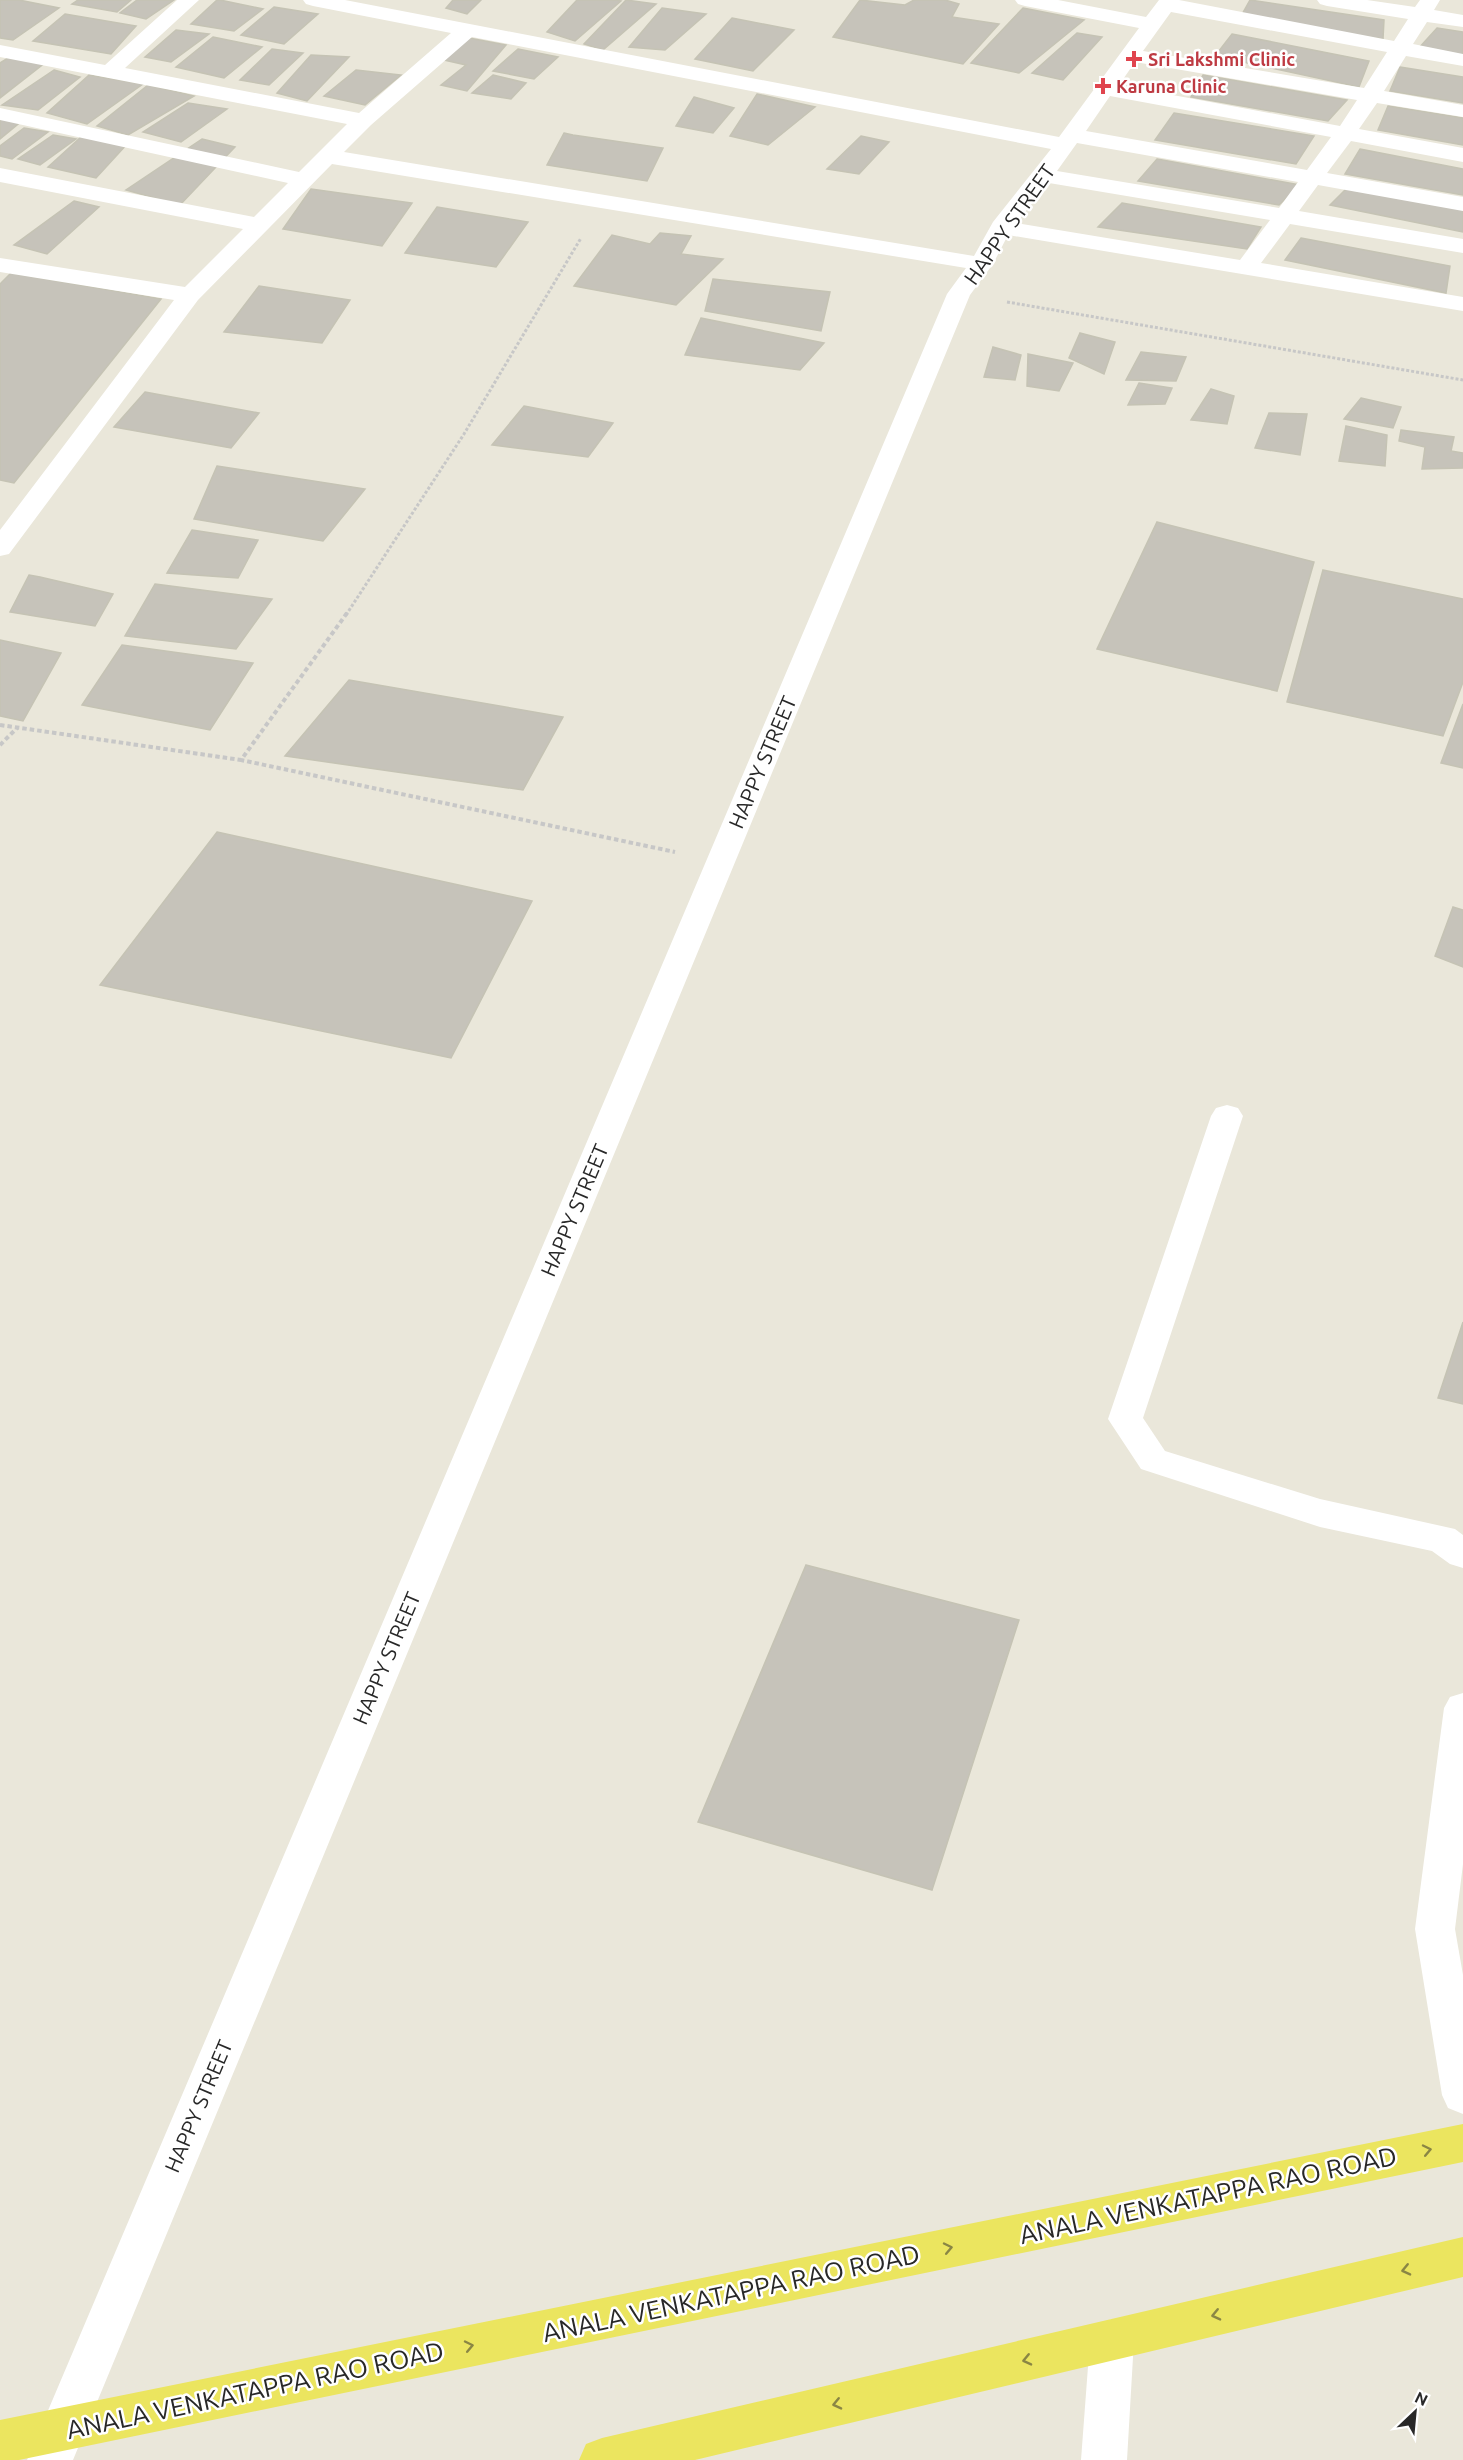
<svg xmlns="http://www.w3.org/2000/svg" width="1463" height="2460" font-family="Ubuntu,sans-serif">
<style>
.building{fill:#c6c3ba;stroke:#c5c3b4;stroke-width:1.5}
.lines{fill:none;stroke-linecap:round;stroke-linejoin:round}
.path-far1{stroke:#c7c7c7;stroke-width:3;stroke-dasharray:3 2;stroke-linecap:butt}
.path{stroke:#c7c7c7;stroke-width:4;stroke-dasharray:4.5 3;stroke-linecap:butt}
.minor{fill:#fff;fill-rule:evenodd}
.major{fill:#ebe55f;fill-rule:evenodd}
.oneway{stroke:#8a8644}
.health-dot{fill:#e0444e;stroke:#fff;stroke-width:2}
.labels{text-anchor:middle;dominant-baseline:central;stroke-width:5;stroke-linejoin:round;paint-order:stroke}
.far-health-label{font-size:18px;font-weight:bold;fill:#be3a42;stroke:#fff;text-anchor:start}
.street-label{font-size:21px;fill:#282828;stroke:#fff}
.near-street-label{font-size:26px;fill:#282828;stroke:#fff}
</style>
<rect width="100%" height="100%" fill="#eae7da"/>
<path class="building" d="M0,0H19L59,8L13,40L0,38Z
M78,0H131L117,12L72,4Z
M137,0H174L146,19L120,13Z
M217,0H220L263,9L234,31L191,24Z
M453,0H481L467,14L446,8Z
M577,0H616L621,1L575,41L547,32Z
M626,0L656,4L603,50L584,44Z
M860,0L905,5L914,0H945L959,4L952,17L999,24L963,64L833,37Z
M1250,0L1384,20L1383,39L1240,18Z
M274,7L318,14L284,44L241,35Z
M662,8L706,14L665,50L629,47Z
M1023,8L1084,20L1019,73L971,63Z
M65,14L136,26L111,54L33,41Z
M732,18L794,30L753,71L695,59Z
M1437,28L1463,32V57L1418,49Z
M176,30L209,34L171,62L145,57Z
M1077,33L1102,37L1063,80L1032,73Z
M1232,34L1369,61L1359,87L1215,56Z
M213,37L262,47L224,78L176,67Z
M469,38L506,45L467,91L441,85L466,65L439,59Z
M272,49L303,53L269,85L240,80Z
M518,49L558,57L534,79L493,71Z
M311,55L349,57L307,101L277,93Z
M8,58L46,62L0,98V63Z
M1400,67L1463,77V103L1390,91Z
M54,70L80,77L38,110L2,105Z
M356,70L401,75L365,105L324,96Z
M89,75L143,84L87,124L47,113Z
M493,75L526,83L511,99L472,93Z
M1203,75L1347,100L1328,121L1191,97Z
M148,85L194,96L128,135L97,126Z
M757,94L815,107L768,145L730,136Z
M694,97L705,100L734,108L713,133L676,126Z
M188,103L227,109L181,142L143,132Z
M1388,106L1463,118V145L1378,130Z
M1174,113L1314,136L1296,164L1155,140Z
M0,117L23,120L0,139Z
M24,128L48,132L12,159L0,156V146Z
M564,133L573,135L663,148L647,181L547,165Z
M53,135L76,139L40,165L18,159Z
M82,136L128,143L96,178L48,167Z
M861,136L889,142L859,174L827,169Z
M202,139L235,147L180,205L126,190Z
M1360,149L1463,169V195L1345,174Z
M1157,159L1300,185L1279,205L1138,181Z
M1350,185L1463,205V232L1330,205Z
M311,189L412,203L382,246L283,229Z
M74,201L99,207L47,254L14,245Z
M1122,203L1261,227L1247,249L1098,227Z
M437,207L528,222L496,267L405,253Z
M660,233L691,236L681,254L723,259L676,305L574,286L612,235L650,244Z
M1301,238L1450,266L1446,293L1285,260Z
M11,273L161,299L14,483L0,480V284Z
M713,279L830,292L821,331L705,311Z
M259,286L350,300L322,343L224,332Z
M701,318L824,343L800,370L685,355Z
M1080,333L1115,342L1104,374L1069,358Z
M993,347L1021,355L1015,380L984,377Z
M1141,352L1186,357L1176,381L1126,380Z
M1028,354L1073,363L1059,391L1027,386Z
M1139,383L1172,388L1165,404L1128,405Z
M1211,389L1234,396L1227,424L1191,420Z
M145,392L259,413L231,448L114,427Z
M1361,398L1401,407L1393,428L1344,419Z
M524,406L613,423L588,457L492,445Z
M1269,413L1307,414L1300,455L1255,448Z
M1346,426L1387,435L1385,466L1339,461Z
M1401,430L1454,437L1451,451L1463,453V468L1422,469L1425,447L1399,441Z
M217,466L365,489L323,541L194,519Z
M1157,522L1314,562L1277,691L1097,649Z
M192,530L258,540L238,578L167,573Z
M1323,570L1463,599V682L1443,736L1287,702Z
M29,575L40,577L113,594L95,626L10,612Z
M155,584L272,599L236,649L125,636Z
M0,640L61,653L23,721L0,716Z
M122,645L253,663L210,730L82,705Z
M349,680L563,717L523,790L285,756Z
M1463,704V768L1441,763Z
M217,832L532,901L451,1058L100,985Z
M1453,907L1463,910V967L1435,956Z
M1463,1322V1404L1438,1398Z
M806,1565L1019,1620L932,1890L698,1822Z"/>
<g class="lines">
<path class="path-far1" d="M1007,302L1463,380
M346,615L464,434L581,238"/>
<path class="path" d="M347,613L241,760L675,852
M0,725L241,760
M0,745L17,728"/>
<path class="minor" d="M177,0H199L125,68L359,113L451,33L313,6L306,4L303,0H345L1059,137L1139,28L1025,6L1018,4L1015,0H1058L1146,17L1159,0H1179L1394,41L1408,19L1327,6L1320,4L1317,0H1367L1415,7L1420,0H1440L1434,10L1463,15V27L1427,22L1413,44L1463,54V66L1406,56L1384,91L1463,105V117L1377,103L1359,129L1463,148V162L1351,141L1327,173L1463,197V211L1318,185L1299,211L1463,239V253L1290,224L1261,263L1463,297V311L1008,235L993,264L970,295L73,2460H27L947,294L966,268L332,164L198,300L9,554L0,556V530L174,300L0,272V258L185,287L243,229L0,182V168L254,217L288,183L0,120V108L299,172L347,124L0,57V45L105,65ZM1171,12L1387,52L1364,88L1143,51ZM472,37L1051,149L993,222L974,256L344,152L371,125ZM1135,62L1357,100L1340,126L1119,85ZM1110,96L1331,137L1307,170L1086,131ZM1077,143L1298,182L1279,208L1057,171ZM1049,183L1270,220L1240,260L1016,223Z
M1227,1105L1238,1108L1243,1116L1143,1418L1165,1451L1320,1499L1455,1529L1463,1535V1568L1450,1564L1432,1551L1320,1527L1141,1469L1108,1419L1211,1116L1216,1108Z
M1463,1693V1864L1455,1929L1463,1975V2114L1448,2108L1442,2095L1415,1929L1444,1708L1450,1697Z
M1112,2319L1128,2325L1134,2340L1127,2460H1081L1090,2340L1096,2325Z"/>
<path class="major" d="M1463,2124V2162L19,2460H0V2420Z
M1463,2237V2277L695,2460H579L586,2444L602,2438Z"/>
</g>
<defs><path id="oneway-chevron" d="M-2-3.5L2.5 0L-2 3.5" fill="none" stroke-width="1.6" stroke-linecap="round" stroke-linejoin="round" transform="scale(1.5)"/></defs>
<g class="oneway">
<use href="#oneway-chevron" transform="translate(1427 2150) rotate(-12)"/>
<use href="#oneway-chevron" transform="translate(948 2248) rotate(-12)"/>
<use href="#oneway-chevron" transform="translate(1406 2270) rotate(167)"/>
<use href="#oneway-chevron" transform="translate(1216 2315) rotate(167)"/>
<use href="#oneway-chevron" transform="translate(469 2346) rotate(-12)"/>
<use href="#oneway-chevron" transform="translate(1027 2360) rotate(167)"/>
<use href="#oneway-chevron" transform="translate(837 2404) rotate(167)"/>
</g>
<g class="health-dot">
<path d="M1131 50h6v6h6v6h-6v6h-6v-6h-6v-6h6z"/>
<path d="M1100 77h6v6h6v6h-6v6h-6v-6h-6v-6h6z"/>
</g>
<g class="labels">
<g class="far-health-label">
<text x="1148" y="59">Sri Lakshmi Clinic</text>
<text x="1116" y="86">Karuna Clinic</text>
</g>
<g class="street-label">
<text transform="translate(1009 224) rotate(-55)">HAPPY STREET</text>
<text transform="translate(762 762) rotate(-67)">HAPPY STREET</text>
<text transform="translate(574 1210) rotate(-67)">HAPPY STREET</text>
<text transform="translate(386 1658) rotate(-67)">HAPPY STREET</text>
<text transform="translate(198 2106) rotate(-67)">HAPPY STREET</text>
</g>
<g class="near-street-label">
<text transform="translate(1208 2195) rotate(-12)">ANALA VENKATAPPA RAO ROAD</text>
<text transform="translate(731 2293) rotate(-12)">ANALA VENKATAPPA RAO ROAD</text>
<text transform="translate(255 2390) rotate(-12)">ANALA VENKATAPPA RAO ROAD</text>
</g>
</g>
<g transform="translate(1415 2412) rotate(26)" stroke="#ffffff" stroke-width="4.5" paint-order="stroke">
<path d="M0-4.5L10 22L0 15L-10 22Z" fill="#282828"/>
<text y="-9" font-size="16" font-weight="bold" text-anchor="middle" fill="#282828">N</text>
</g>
</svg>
